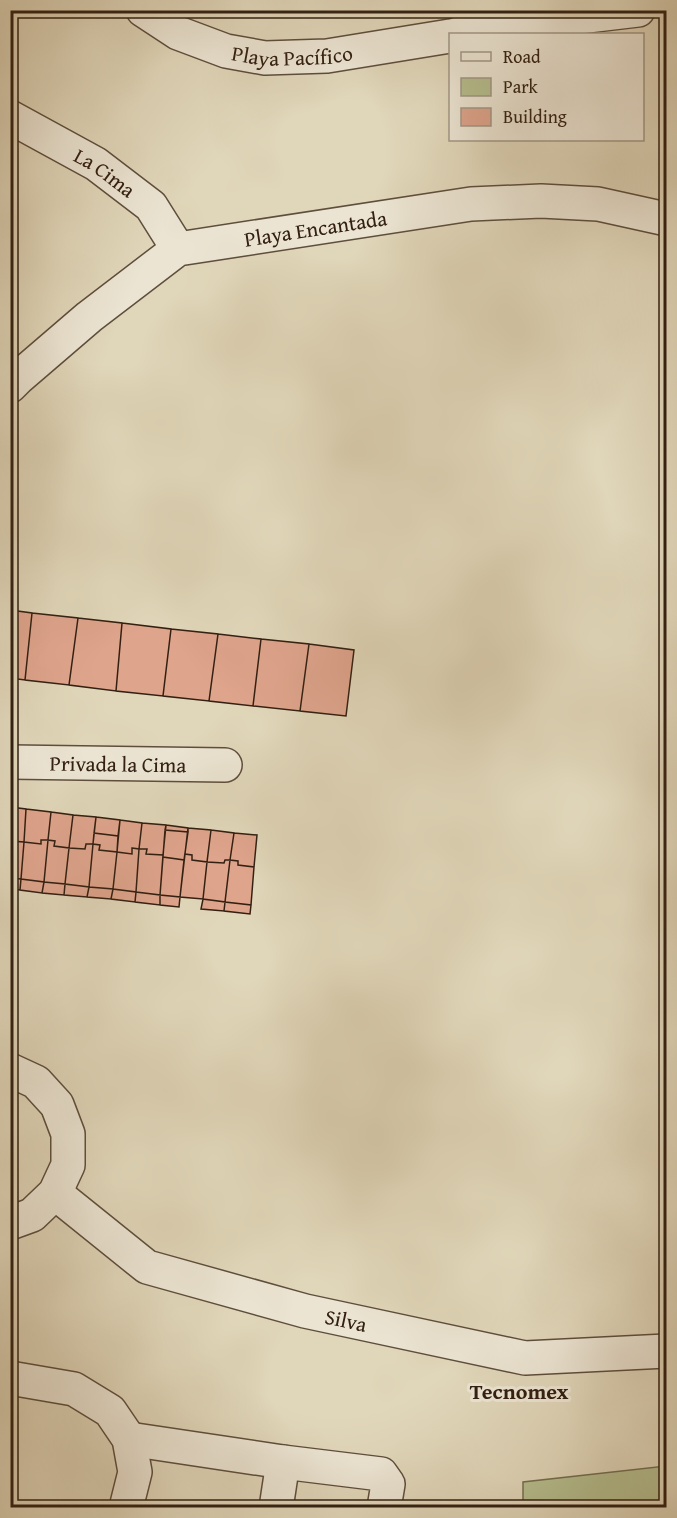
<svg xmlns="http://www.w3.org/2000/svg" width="677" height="1518" font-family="'Gentium Book Plus',serif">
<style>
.green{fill:#b5bd8e;stroke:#746e50;stroke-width:1.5}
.building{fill:#dea48c;stroke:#332012;stroke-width:1.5}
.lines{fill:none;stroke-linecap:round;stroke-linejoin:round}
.minor-casing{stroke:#5e4e3c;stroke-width:36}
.minor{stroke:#ebe4d2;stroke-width:33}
.labels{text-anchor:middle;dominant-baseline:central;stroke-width:6;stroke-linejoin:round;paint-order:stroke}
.street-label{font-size:21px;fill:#332012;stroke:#ebe4d2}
.neighbourhood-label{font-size:22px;font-weight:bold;fill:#332012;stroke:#ebe4d2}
</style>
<rect width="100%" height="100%" fill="#e0d6b9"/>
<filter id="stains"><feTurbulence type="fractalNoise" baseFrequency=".00333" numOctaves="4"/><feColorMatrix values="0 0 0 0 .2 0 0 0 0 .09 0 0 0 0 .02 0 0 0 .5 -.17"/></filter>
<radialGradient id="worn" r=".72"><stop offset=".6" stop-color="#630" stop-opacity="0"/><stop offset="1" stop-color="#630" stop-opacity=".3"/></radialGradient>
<path class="green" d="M666,1466V1507H523V1482Z"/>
<path class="building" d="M10,610L32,613L25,680L10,678Z
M32,613L78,618L69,685L25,680Z
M78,618L122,623L116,691L69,685Z
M122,623L171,629L163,696L116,691Z
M171,629L218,634L209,701L163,696Z
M218,634L261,639L253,706L209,701Z
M261,639L309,644L300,711L253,706Z
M309,644L354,650L346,716L300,711Z
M10,807L26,809L24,842L10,841Z
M26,809L51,812L48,840H41V844L24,842Z
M51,812L73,815L69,848L54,846L55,841L48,840Z
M73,815L96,817L93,844H86L85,849L69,848Z
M96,817L120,820L118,836L94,833Z
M120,820L142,823L139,849L132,848V854L117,852Z
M142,823L166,825L163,855L146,854L147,849H139Z
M166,825L188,828V832L165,830Z
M188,828L211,830L207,862L192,860V855L185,854Z
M165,830L188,832L184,860L163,857Z
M211,830L234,833L230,860H225L224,863L207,862Z
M94,833L118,836L117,852L99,850L100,845L93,844Z
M234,833L257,835L254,867L238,865V861L230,860Z
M41,840H48L44,882L21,879L24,842L41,844Z
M48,840L55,841L54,846L69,848L65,884L44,882Z
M10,841L24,842L21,879L10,878Z
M86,844H93L89,887L65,884L69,848L85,849Z
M93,844L100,845L99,850L117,852L113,889L89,887Z
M132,848L139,849L136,892L113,889L117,852L132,854Z
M139,849H147L146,854L163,855L160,895L136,892Z
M185,854L192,855V860L207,862L203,899L180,897Z
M163,857L184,860L180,897L160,895Z
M225,860H230L225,902L203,899L207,862L224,863Z
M230,860L238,861V865L254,867L251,905L225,902Z
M10,878L21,879L20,890L10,889Z
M21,879L44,882L42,893L20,890Z
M44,882L65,884L64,895L42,893Z
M65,884L89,887L87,897L64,895Z
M89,887L113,889L111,899L87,897Z
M113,889L136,892L135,902L111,899Z
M136,892L160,895V905L135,902Z
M160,895L180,897L179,907L160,905Z
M203,899L225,902L224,911L201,909Z
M225,902L251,905L250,914L224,911Z"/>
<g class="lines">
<g class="minor-casing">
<g id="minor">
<path id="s1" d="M143,10L178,33L226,51L265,58L327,56L450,36"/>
<path d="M458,34L520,24L638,10"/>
<path id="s2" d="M10,117L96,164L151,206L178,249"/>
<path id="s3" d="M10,386L18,378L89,317L178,249L471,204L541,201L598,204L666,219"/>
<path id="s4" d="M10,762L225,765"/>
<path d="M10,1070L36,1082L57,1105L68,1134V1165L55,1193L32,1215L10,1223"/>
<path id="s5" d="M55,1193L147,1267L305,1311L525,1358L666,1351"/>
<path d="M10,1378L74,1389L110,1411L129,1439L135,1472L126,1508"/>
<path d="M129,1439L283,1462L381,1474L388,1484L384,1508"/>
<path d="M276,1508L283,1462"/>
</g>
</g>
<use href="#minor" class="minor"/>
</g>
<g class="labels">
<g class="street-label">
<text stroke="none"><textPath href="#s1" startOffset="160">Playa Pacífico</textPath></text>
<text stroke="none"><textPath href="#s2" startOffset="110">La Cima</textPath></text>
<text stroke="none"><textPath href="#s3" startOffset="356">Playa Encantada</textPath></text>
<text stroke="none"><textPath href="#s4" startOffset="108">Privada la Cima</textPath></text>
<text stroke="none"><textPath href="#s5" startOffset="324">Silva</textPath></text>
</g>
<g class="neighbourhood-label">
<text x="519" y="1391">Tecnomex</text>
</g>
</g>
<rect width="677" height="1518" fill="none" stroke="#e0d6b9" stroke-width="36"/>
<rect x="12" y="12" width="653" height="1494" fill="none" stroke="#332012" stroke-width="3"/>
<rect x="18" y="18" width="641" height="1482" fill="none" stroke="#332012" stroke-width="1.5"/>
<rect x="449" y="33" width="195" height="108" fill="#ebe4d2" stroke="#a19685" stroke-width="1.5"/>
<rect x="461" y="52" width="30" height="9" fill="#ebe4d2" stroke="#a19685" stroke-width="1.5"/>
<text x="503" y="63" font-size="18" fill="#332012">Road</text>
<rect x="461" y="78" width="30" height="18" fill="#b5bd8e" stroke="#a19685" stroke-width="1.5"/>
<text x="503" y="93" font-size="18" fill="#332012">Park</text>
<rect x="461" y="108" width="30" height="18" fill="#dea48c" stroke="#a19685" stroke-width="1.5"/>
<text x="503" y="123" font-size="18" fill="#332012">Building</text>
<rect width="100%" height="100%" filter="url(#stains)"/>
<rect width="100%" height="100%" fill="url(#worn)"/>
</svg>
